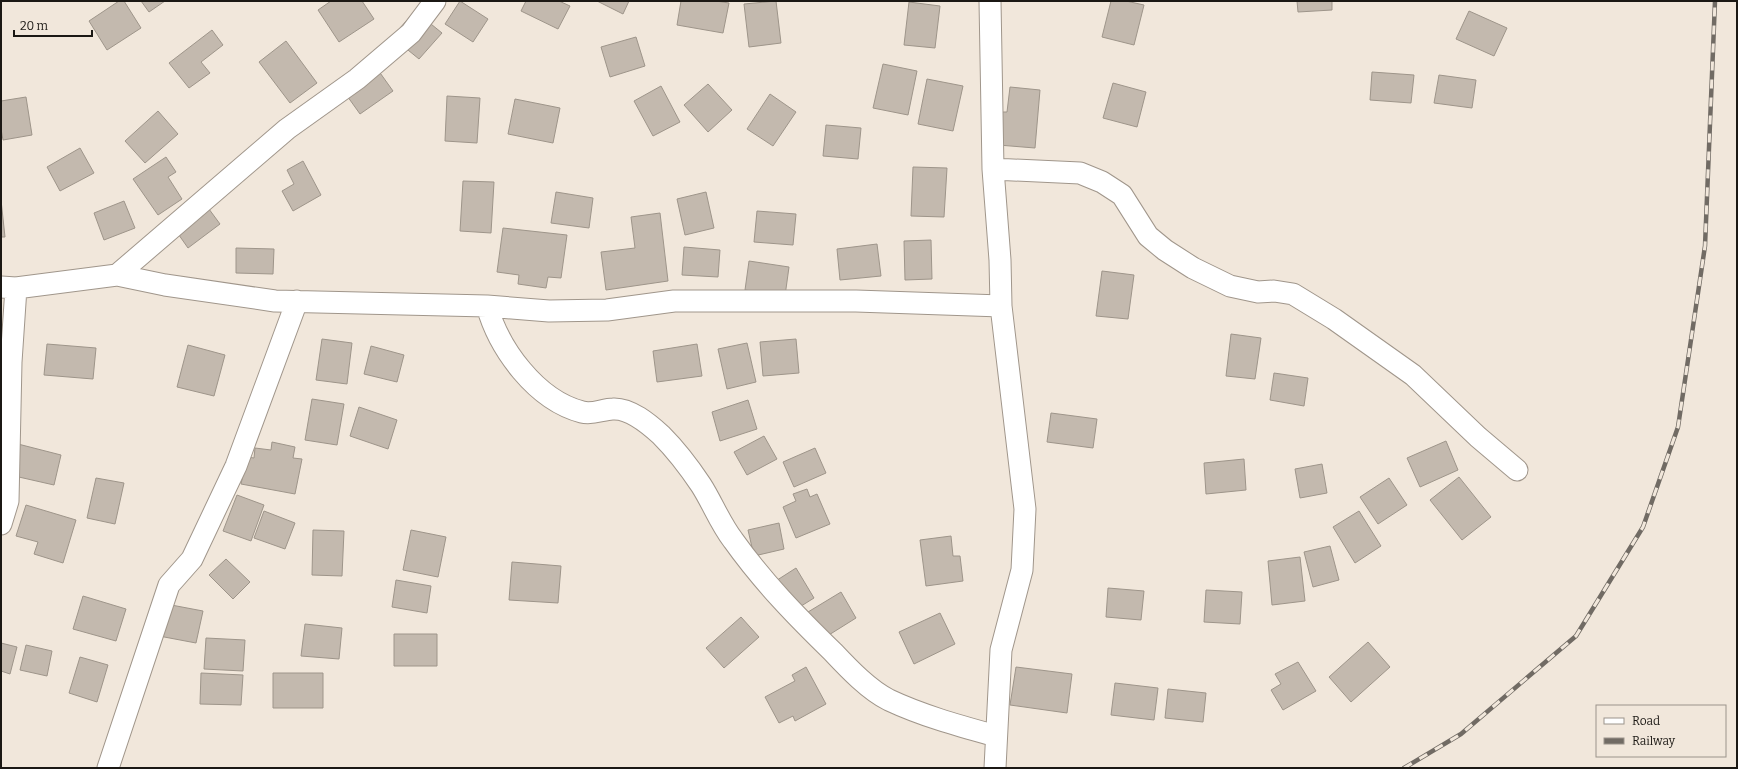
<svg xmlns="http://www.w3.org/2000/svg" width="1738" height="769" font-family="Bitter,serif">
<style>
.building{fill:#c3b9ae;stroke:#9e958a}
.lines{fill:none;stroke-linecap:round;stroke-linejoin:round}
.street-casing{stroke:#a0968b;stroke-width:23}
.street{stroke:#fff;stroke-width:21}
.rail-casing{stroke:#716b64;stroke-width:4.5}
.rail{stroke:#f1e7db;stroke-width:3;stroke-dasharray:9;stroke-linecap:butt}
</style>
<rect width="100%" height="100%" fill="#f1e7db"/>
<path class="building" d="M119,1H124L141,28L107,50L89,21Z
M141,1H165L149,12Z
M331,1H362L374,19L339,42L318,10Z
M460,1L488,19L473,42L445,24Z
M526,1H559L570,6L558,29L521,11Z
M597,1H629L623,14Z
M681,1H716L729,3L723,33L677,25Z
M776,1L781,43L749,47L744,4Z
M1111,1H1126L1144,5L1134,45L1102,37Z
M1297,1H1332V10L1298,12Z
M909,2L940,6L935,48L904,45Z
M415,11L442,33L419,59L392,37Z
M1469,11L1507,28L1494,56L1456,39Z
M212,30L223,45L201,62L210,73L189,88L169,63Z
M636,37L645,66L610,77L601,47Z
M286,41L317,83L290,103L259,62Z
M883,64L917,71L908,115L873,108Z
M378,70L393,91L360,114L345,93Z
M1372,72L1414,75L1411,103L1370,100Z
M1439,75L1476,80L1472,108L1434,103Z
M927,79L963,86L953,131L918,124Z
M1113,83L1146,92L1137,127L1103,118Z
M708,84L732,110L708,132L684,105Z
M661,86L680,122L653,136L634,101Z
M1010,87L1040,90L1035,148L998,145L1001,112H1007Z
M770,94L796,112L773,146L747,129Z
M447,96L480,98L477,143L445,141Z
M26,97L32,135L3,140L1,129V101Z
M515,99L560,108L553,143L508,134Z
M158,111L178,134L145,163L125,141Z
M826,125L861,128L858,159L823,156Z
M80,148L94,173L60,191L47,167Z
M166,157L176,172L168,177L182,199L158,215L133,179Z
M303,161L321,195L293,211L282,191L294,184L287,170Z
M913,167L947,168L944,217L911,216Z
M463,181L494,182L491,233L460,231Z
M556,192L593,198L589,228L551,223Z
M706,192L714,228L685,235L677,199Z
M1,200L5,237H1Z
M124,201L135,228L104,240L94,213Z
M206,205L220,224L188,248L174,228Z
M757,211L796,214L793,245L754,242Z
M660,213L668,281L606,290L601,252L635,248L631,217Z
M503,228L567,235L561,278L548,277L546,288L518,284L519,275L497,272Z
M931,240L932,279L905,280L904,241Z
M877,244L881,276L840,280L837,249Z
M684,247L720,250L718,277L682,275Z
M236,248L274,249L273,274L236,273Z
M749,261L789,267L785,296L745,290Z
M1102,271L1134,275L1128,319L1096,316Z
M1231,334L1261,338L1255,379L1226,376Z
M322,339L352,343L347,384L316,380Z
M796,339L799,373L763,376L760,342Z
M747,343L756,382L727,389L718,349Z
M47,344L96,348L93,379L44,375Z
M697,344L702,376L657,382L653,351Z
M188,345L225,355L214,396L177,387Z
M371,346L404,355L397,382L364,374Z
M1274,373L1308,378L1304,406L1270,400Z
M312,399L344,404L337,445L305,440Z
M748,400L757,429L720,441L712,412Z
M359,407L397,420L388,449L350,436Z
M1051,413L1097,419L1093,448L1047,442Z
M764,436L777,459L747,475L734,452Z
M1446,441L1458,470L1420,487L1407,458Z
M272,442L295,447L293,458L302,459L295,494L241,484L247,457L254,458L255,448L271,450Z
M18,444L61,455L54,485L10,475Z
M815,448L826,473L794,487L783,462Z
M1244,459L1246,490L1206,494L1204,463Z
M1322,464L1327,493L1300,498L1295,469Z
M1459,477L1491,517L1462,540L1430,500Z
M96,478L124,483L115,524L87,518Z
M1389,478L1407,505L1378,524L1360,497Z
M807,489L810,497L817,494L830,524L796,538L783,507L796,501L793,494Z
M237,495L264,505L251,541L223,531Z
M26,505L76,520L63,563L34,554L38,542L16,536Z
M264,511L295,523L285,549L254,538Z
M1359,511L1381,546L1355,563L1333,527Z
M779,523L784,549L754,556L748,530Z
M313,530L344,531L342,576L312,575Z
M411,530L446,537L438,577L403,570Z
M951,536L953,556H960L963,581L926,586L920,540Z
M1330,546L1339,580L1313,587L1304,552Z
M1300,557L1305,601L1272,605L1268,561Z
M226,559L250,582L233,599L209,575Z
M512,562L561,566L558,603L509,600Z
M796,568L814,598L790,613L771,584Z
M396,580L431,586L427,613L392,607Z
M1108,588L1144,591L1141,620L1106,617Z
M1206,590L1242,592L1240,624L1204,622Z
M841,592L856,618L824,638L808,612Z
M83,596L126,609L116,641L73,629Z
M166,604L203,611L196,643L159,636Z
M940,613L955,644L914,664L899,632Z
M741,617L759,637L724,668L706,648Z
M305,624L342,628L339,659L301,656Z
M394,634H437V666H394Z
M206,638L245,640L243,671L204,669Z
M1368,642L1390,667L1351,702L1329,677Z
M1,643L17,647L10,674L1,671Z
M26,645L52,651L47,676L20,670Z
M80,657L108,665L97,702L69,693Z
M1298,662L1316,691L1283,710L1271,690L1281,684L1275,674Z
M806,667L826,704L795,721L793,716L779,723L765,697L795,681L792,675Z
M1016,667L1072,674L1067,713L1010,705Z
M201,673L243,675L241,705L200,704Z
M273,673H323V708H273Z
M1115,683L1158,688L1154,720L1111,715Z
M1168,689L1206,693L1203,722L1165,718Z"/>
<g class="lines">
<g class="street-casing">
<path id="street" d="M990,1L993,169L1000,260L1001,306L1025,509L1022,570L1001,650L995,768
M993,169L1080,173L1102,182L1122,195L1148,236L1165,250L1193,268L1230,286L1258,292L1274,291L1293,294L1334,319L1413,375L1478,437L1517,470
M117,275L287,129L357,79L411,33L435,1
M1,287L16,288L117,275L165,285L275,301L487,306L549,311L607,310L674,301H856L1001,306
M487,306C499,349 536,400 582,412C593,415 603,409 613,409C630,408 649,424 661,435C676,450 689,467 701,485C712,502 720,523 733,540C763,582 796,616 833,652C849,669 869,690 889,700C923,716 960,726 996,736
M1,524L8,501L11,362L16,288
M108,768L169,585L192,559L236,466L297,301"/>
</g>
<use href="#street" class="street"/>
<g class="rail-casing">
<path id="rail" d="M1404,768L1461,734L1576,636L1643,527L1678,427L1705,246L1715,1"/>
</g>
<use href="#rail" class="rail"/>
</g>
<rect width="1738" height="769" fill="none" stroke="#1b1814" stroke-width="4"/>
<rect x="1596" y="705" width="130" height="52" fill="#f1e7db" stroke="#9b948b"/>
<rect x="1604" y="718" width="20" height="6" fill="#ffffff" stroke="#9b948b"/>
<text x="1632" y="725" font-size="12" fill="#1b1814">Road</text>
<rect x="1604" y="738" width="20" height="6" fill="#716b64" stroke="#9b948b"/>
<text x="1632" y="745" font-size="12" fill="#1b1814">Railway</text>
<path d="M14 30v6h78v-6" fill="none" stroke="#1b1814" stroke-width="2"/>
<text x="20" y="30" font-size="12" fill="#1b1814" stroke="#f1e7db" stroke-width="3" paint-order="stroke">20 m</text>
</svg>
